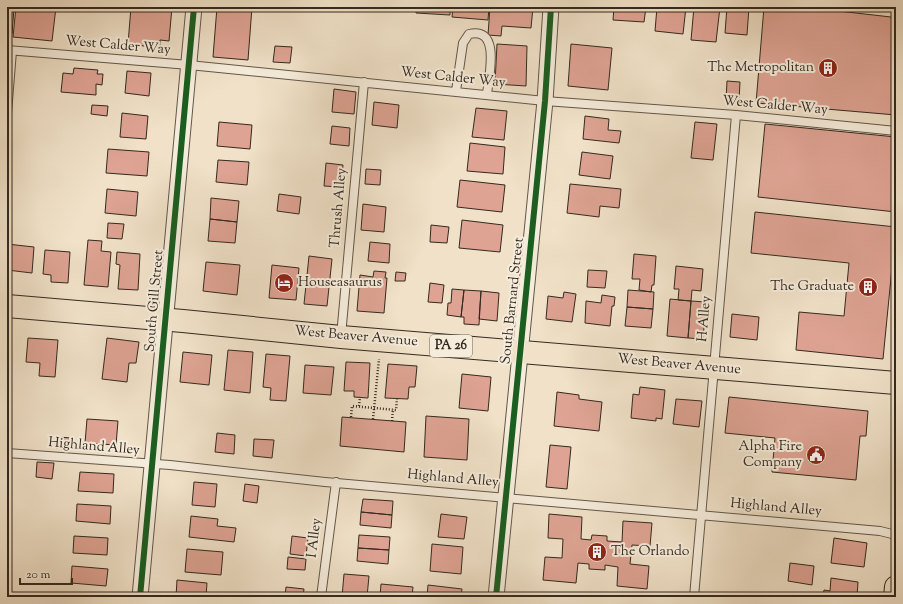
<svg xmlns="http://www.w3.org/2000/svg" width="903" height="604" font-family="'Sorts Mill Goudy',serif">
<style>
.building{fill:#dea393;stroke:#34291f}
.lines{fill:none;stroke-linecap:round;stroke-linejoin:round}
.service-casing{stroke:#635749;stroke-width:10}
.minor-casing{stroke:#635749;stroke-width:17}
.primary-casing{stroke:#34291f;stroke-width:24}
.path{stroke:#34291f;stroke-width:2.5;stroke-dasharray:1 2;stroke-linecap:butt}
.service{stroke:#f5ecdb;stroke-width:8}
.minor{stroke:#f5ecdb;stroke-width:15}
.primary{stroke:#f0e1c8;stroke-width:22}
.cycleway-casing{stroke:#f5ecdb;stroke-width:8}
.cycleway{stroke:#1b5e20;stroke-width:6}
.labels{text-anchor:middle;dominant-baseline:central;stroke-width:4;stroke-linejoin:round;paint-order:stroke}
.shield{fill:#f5ecdb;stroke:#6e6457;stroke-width:1}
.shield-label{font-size:13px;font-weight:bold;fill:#34291f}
.street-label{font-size:14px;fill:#34291f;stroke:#f5ecdb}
.poi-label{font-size:14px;fill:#34291f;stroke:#f5ecdb;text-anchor:end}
</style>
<rect width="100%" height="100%" fill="#f0e1c8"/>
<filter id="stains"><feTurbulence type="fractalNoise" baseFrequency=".005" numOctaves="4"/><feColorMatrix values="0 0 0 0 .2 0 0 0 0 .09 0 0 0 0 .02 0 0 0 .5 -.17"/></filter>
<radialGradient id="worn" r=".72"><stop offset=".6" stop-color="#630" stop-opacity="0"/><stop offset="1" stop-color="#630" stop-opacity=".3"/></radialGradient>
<path class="building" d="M16,7H56L52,41L13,37Z
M131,7H172L169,41L160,40V48L128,44Z
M217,7H252L248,60L213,57Z
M416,7H450V15L416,13Z
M453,7H489L488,20L452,17Z
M490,7H533L531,28L502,26L501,36L488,35Z
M614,7H646L644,22L613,20Z
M657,7H686L683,34L655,31Z
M694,7H720L716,42L691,40Z
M727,7H749L747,35L725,33Z
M764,7H803L891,17L896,32V115L756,103Z
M7,8H14L12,34H7Z
M497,44L527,46L526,86L495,84Z
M571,44L612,48L608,90L568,86Z
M275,46L292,47L290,63L273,62Z
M74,68L98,70L97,74H103L102,85L96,84V95L61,92L63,73L73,74Z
M127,71L151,73L149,96L125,93Z
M727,81L740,82L739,101L726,100Z
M334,89L356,92L354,114L332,112Z
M374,102L399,105L397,128L372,125Z
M92,105L108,106L107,116L91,114Z
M476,108L507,111L504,140L472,137Z
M122,113L148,116L146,139L120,137Z
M585,116L609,119L608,130L621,131L619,143L583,139Z
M219,122L252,125L250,149L217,146Z
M695,122L717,124L713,160L691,158Z
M765,124L896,137V212L758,197Z
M332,126L350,128L349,146L330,144Z
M470,143L505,147L503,174L467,171Z
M108,149L149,152L147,176L106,173Z
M582,152L613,156L610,179L579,175Z
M218,160L249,162L247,185L216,182Z
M326,163L343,165L341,187L324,186Z
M366,169L381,170L380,185L365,184Z
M460,180L505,185L502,212L457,207Z
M570,184L621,189L619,208L600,206L599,217L567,213Z
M107,189L138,192L136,216L105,213Z
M279,194L301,197L299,214L277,211Z
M211,198L239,201L237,222L210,219Z
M363,204L386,207L384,232L361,230Z
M755,212L896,227L883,359L796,350L799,312L844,316L849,263L751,253Z
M210,219L237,222L235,243L208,241Z
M462,220L503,225L500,252L459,248Z
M108,223L124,224L122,239L107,238Z
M431,225L449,227L447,243L430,242Z
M88,240L102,241L101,251L111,252L108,287L84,285Z
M370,242L390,244L389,263L368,261Z
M7,244L34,247L32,273L7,270Z
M45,250L70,252L68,283L51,282V275L43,274Z
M117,252L140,254L138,290L118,289L120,265L116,264Z
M634,254L656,256L654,285H652L651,292L639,290L640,279H632Z
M309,256L332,259L327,306L304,304Z
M206,262L240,265L237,295L203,291Z
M272,265L299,268L296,300L269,298Z
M676,266L703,269L701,291L692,290L691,301L678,300L679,289H674Z
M588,270L607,271L605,288L587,287Z
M374,271L386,272L385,278H387L384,313L357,311L360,275L373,277Z
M396,272L406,273L405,281H395Z
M430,283L444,285L442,303L428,302Z
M452,289L464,290L461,317L447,315L448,303H451Z
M464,290L481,291L479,325L464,324V317H461Z
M628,290L654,292L653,309L627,307Z
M481,291L499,293L497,321L479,319Z
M564,292L576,294L572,322L546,319L548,296L563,298Z
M602,295L615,297L614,306H612L610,326L585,323L586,301L601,303Z
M670,299L691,301L688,338L667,336Z
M691,301L706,302L703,339L688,338Z
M627,307L653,309L651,328L625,326Z
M732,314L759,317L757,340L730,337Z
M28,338L58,340L55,377L39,376L40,363L26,362Z
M107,338L139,342L136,363H129L127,382L102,379Z
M228,350L253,352L250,393L224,390Z
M183,352L212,355L209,385L180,382Z
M266,354L290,356L286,401L270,400L271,388L263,387Z
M346,362L370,363L368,398L354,397V391H344Z
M388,364L417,366L415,387H409L408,399L385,398Z
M305,365L334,367L331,395L303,393Z
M462,374L491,377L488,411L459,408Z
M640,387L665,390L662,419L656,418V421L631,418L633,394L639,395Z
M557,392L579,395V399L602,402L599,431L554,426Z
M729,397L868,411L866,436H860L856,480L772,472L775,438L725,433Z
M676,399L702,401L699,427L673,424Z
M426,416L469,419L467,460L424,457Z
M342,417L406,422L404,452L340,446Z
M87,419L118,421L116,445L85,443Z
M217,433L235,435L234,454L215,452Z
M57,437L72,438L71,449L56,448Z
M254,439L274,440L272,458L253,456Z
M550,445L571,447L567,489L546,487Z
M37,462L54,463L52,479L36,477Z
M80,472L114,474L113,493L78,491Z
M194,482L217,484L215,507L192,505Z
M245,484L259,486L257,503L243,501Z
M363,499L393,501L392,515L361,512Z
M77,504L111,506L110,524L76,521Z
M361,512L392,515L391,528L360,525Z
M441,514L467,517L464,539L438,537Z
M549,514L582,517L581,539L591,540L592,535L607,536V541L622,542L623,521L652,523L650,546L632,545L630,564L649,566L647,589L617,586L618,567L605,565V570L589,569V564L578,563L576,583L543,580L545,557L562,558L563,539L548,538Z
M191,516L218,519L217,526L236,528L234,542L189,537Z
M359,535L390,537L389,550L358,548Z
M74,536L108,538L107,555L73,553Z
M292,536L308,538L306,556L290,554Z
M834,538L867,543L864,567L831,563Z
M432,544L463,547L461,574L430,571Z
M358,548L389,550L388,564L357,561Z
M187,549L223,552L221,575L185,572Z
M288,557L306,559L305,570L287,569Z
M790,563L814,566L812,585L788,581Z
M72,566L108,569L106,586L71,583Z
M344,574L369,576L367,597H342Z
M831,578L858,582L857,597H823L824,590L830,591Z
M177,580L207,583L206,597H176Z
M381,584L413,587L412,597H380Z
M428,585L462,589L461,597H427Z
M286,587L304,589L303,597H285Z"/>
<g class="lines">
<g class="service-casing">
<path id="service" d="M7,50L189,65L545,101L736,115L896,131
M456,91L463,43L469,34C501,26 489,76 487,94
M7,113L12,51
M341,336L364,82
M7,453L170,465L325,482L880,531L896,535
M321,597L336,482
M694,597L736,115"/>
</g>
<g class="minor-casing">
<path id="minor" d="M140,597L194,7
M496,597L545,101L551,7"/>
</g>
<g class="primary-casing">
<path id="primary" d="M7,306L183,321L341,337L896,383
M895,597L896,587"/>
</g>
<path class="path" d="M359,406L360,397
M351,417L352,406L396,410L397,399
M373,419L379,359
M392,421L393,409"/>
<use href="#service" class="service"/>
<use href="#minor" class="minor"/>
<use href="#primary" class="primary"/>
<g class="cycleway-casing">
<path id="cycleway" d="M140,597L194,7
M496,597L545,101L551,7"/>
</g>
<use href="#cycleway" class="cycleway"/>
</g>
<defs>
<g id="building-disc" transform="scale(1)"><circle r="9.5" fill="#8f2418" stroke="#f5ecdb"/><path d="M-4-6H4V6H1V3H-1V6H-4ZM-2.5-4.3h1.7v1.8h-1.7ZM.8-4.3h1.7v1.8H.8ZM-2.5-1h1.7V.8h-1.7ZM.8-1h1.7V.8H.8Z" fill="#fff"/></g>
<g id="hotel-disc" transform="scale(1)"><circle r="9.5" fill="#8f2418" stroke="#f5ecdb"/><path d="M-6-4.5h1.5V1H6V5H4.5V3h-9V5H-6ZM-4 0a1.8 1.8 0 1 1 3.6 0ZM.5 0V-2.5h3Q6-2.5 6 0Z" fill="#fff"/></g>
<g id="civic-disc" transform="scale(1)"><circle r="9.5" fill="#8f2418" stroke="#f5ecdb"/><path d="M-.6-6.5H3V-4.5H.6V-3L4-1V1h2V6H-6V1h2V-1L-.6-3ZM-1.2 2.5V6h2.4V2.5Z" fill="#fff"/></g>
</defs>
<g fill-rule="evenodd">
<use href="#building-disc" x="828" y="68"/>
<use href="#hotel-disc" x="284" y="283"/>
<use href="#building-disc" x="868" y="287"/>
<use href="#civic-disc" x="816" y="455"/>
<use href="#building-disc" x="597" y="552"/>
</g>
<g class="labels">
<rect class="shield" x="430" y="335" width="42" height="22" rx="3"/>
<g class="shield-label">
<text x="451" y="346">PA 26</text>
</g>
<g class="street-label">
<text transform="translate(118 46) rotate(5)">West Calder Way</text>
<text transform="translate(453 78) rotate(6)">West Calder Way</text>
<text transform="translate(775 106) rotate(5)">West Calder Way</text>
<text transform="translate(339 208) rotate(-85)">Thrush Alley</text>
<text transform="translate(155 301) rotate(-85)">South Gill Street</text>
<text transform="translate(513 301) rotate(-84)">South Barnard Street</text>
<text transform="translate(705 319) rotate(-85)">H Alley</text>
<text transform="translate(356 337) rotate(5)">West Beaver Avenue</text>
<text transform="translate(679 365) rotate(5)">West Beaver Avenue</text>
<text transform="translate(94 447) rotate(5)">Highland Alley</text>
<text transform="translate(453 479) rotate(5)">Highland Alley</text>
<text transform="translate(776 508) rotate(5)">Highland Alley</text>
<text transform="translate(315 538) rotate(-83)">I Alley</text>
</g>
<g class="poi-label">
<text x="814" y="68">The Metropolitan</text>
<text x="298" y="283" text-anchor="start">Houseasaurus</text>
<text x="854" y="287">The Graduate</text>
<text x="802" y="447">Alpha Fire<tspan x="802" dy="16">Company</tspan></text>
<text x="611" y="552" text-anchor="start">The Orlando</text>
</g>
</g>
<rect width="903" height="604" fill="none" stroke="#f0e1c8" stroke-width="24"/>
<rect x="8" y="8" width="887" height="588" fill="none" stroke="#34291f" stroke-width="2"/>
<rect x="12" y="12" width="879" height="580" fill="none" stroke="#34291f"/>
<path d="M20 578v6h52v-6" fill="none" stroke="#34291f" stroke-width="2"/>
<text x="26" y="578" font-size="12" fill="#34291f" stroke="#f5ecdb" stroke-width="3" paint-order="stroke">20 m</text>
<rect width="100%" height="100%" filter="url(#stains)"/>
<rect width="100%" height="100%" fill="url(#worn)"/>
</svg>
